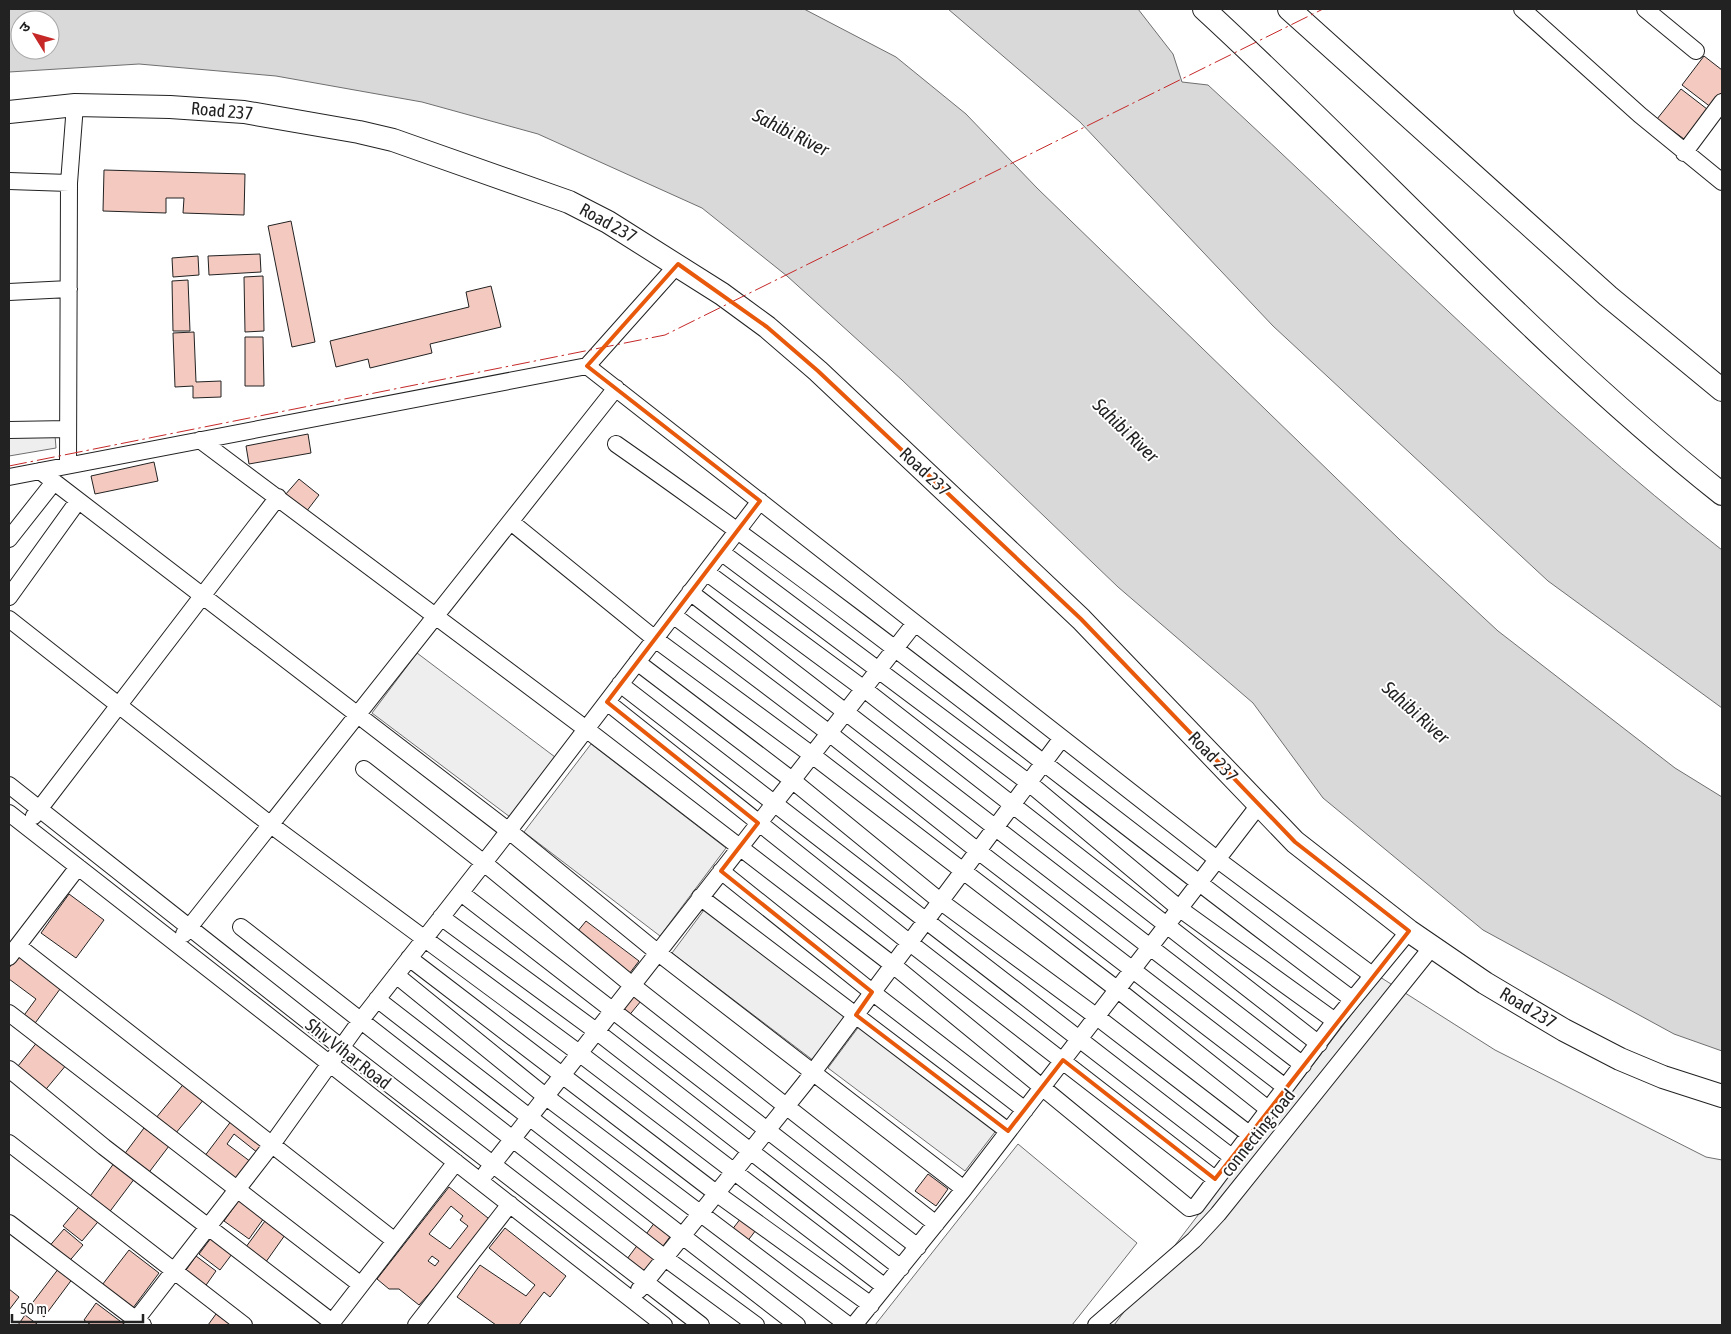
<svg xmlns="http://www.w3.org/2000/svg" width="1731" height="1334" font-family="'Asap Condensed','Noto Sans Devanagari',sans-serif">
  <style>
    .green { fill: #eee; stroke: #6f6f6f }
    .water { fill: #d9d9d9; stroke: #6f6f6f; fill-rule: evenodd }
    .building { fill: #f3c9c0; stroke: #222; fill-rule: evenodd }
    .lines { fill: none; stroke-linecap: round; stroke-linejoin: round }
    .street-casing { stroke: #222; stroke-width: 18 }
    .secondary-casing { stroke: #222; stroke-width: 24 }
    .street { stroke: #fff; stroke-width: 16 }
    .secondary { stroke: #fff; stroke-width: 22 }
    .power { stroke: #c62828; stroke-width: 1; stroke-dasharray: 18 4 2.5 4; stroke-linecap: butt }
    .marked { fill: none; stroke: #e8590c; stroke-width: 4; stroke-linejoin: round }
    .labels { text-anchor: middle; stroke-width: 4; stroke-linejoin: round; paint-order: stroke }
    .street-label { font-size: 18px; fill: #222; stroke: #fff }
    .water-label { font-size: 19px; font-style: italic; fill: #222; stroke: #fff }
  </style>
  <rect width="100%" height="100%" fill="#fff"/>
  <path class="green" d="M55,435L56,448L9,456V436Z
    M417,653L555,757L510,817L372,713Z
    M591,744L726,848L660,936L524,832Z
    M704,910L847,1018L814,1061L672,953Z
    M1380,977L1495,1050L1706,1157L1722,1160V1325H1114Z
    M860,1025L998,1128L965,1171L828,1068Z
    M1018,1144L1137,1243L1072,1325H875Z"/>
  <path class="water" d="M9,9H804L896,57L966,114L1037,188L1400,540L1498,631L1675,768L1722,797V1051L1674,1034L1483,930L1323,798L1253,703L1118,587L902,380L787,276L702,208L538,134L422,102L276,76L139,64L9,72ZM20,20H50V50H20Z
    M948,9H1138L1173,54L1182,82L1208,85C1378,241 1540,408 1722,550V708L1548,581L1273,326L1080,122Z"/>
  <path class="building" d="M1704,56L1722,70V94L1712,108L1682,85Z
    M1681,89L1707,109L1684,139L1657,119Z
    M104,170L245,174L244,215L183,213L184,198H166V213L103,211Z
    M291,221L315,342L292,347L268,226Z
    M260,254L261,272L209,275L208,256Z
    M198,256L199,275L173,277L172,258Z
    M263,276L264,331L245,332L244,277Z
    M188,280L190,331H173L172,281Z
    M491,286L501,327L430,344L432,353L370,368L368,359L336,367L330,341L469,307L466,292Z
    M194,332L196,382L221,381V397L193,398V386L175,387L173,333Z
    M245,337H263L264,386H245Z
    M308,434L311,453L249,464L246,446Z
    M154,462L158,481L95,494L91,476Z
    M299,479L319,495L306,512L285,495Z
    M69,894L104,920L76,958L41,933Z
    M586,921L639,961L626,978L573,937Z
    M20,953L63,985L33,1026L22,1018L36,999L9,979V968Z
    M631,993L641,1001L627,1018L617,1010Z
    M38,1041L67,1064L42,1094L14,1071Z
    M186,1081L205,1098L175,1134L156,1118Z
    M235,1116L267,1141L258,1153L234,1134L227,1144L251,1162L236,1182L204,1157Z
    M144,1128L169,1146L147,1175L123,1156Z
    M117,1159L138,1174L108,1214L88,1199Z
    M928,1174L948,1189L936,1206L915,1191Z
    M449,1187L493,1222L419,1305L399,1289H389L377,1279ZM451,1206L463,1216L460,1220L468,1226L450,1249L429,1234ZM432,1256L439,1261L435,1266L428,1261Z
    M239,1200L264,1218L249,1239L224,1221Z
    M83,1202L102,1217L82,1241L63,1226Z
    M741,1218L756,1230L743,1247L728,1235Z
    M265,1221L285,1235L263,1266L243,1251Z
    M655,1222L672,1234L660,1250L644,1237Z
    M505,1228L566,1276L550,1297L544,1292L519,1325H496L457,1297L480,1265L526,1296L535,1285L489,1248Z
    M64,1229L83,1245L66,1265L47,1249Z
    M214,1234L235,1250L220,1270L199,1254Z
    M639,1243L656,1256L644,1272L627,1259Z
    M129,1250L159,1273L130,1312L99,1289Z
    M196,1256L216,1271L204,1288L184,1273Z
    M59,1268L73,1278L44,1317L30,1306Z
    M9,1289L19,1297L9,1310Z
    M96,1303L124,1324V1325H91L84,1320Z
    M216,1314L231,1325H208Z
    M25,1315L37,1324L36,1325H18Z"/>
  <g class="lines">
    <g class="street-casing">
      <path id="street" d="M1522,9L1640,115L1722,182
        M1645,9L1696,51
        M1684,153L1722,102
        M9,181L69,183
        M9,292L69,289
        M587,366L1218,860L1372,975
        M9,430L68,429
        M200,440L586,729L893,965L1189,1208L1196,1206L1335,1021L1409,931
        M616,444C868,620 1106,815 1352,999
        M68,465L69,183L75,105
        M40,471L509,831L657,952L964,1189
        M9,477L587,366L678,264
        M511,522L655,639L812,755L1118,990L1268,1109
        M9,539L54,482
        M721,552L1029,783L1180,909L1335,1021
        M706,572L864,689L1319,1044
        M690,592L1303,1065
        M9,597L78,501
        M673,615L829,733L978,851L1285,1087
        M9,619L271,825L579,1053L885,1287
        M637,662L792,780L940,901L1097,1017L1249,1134
        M620,684L1233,1158
        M607,702L910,943L1215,1179
        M364,769L484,863L632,985L936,1224
        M9,785L342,1048L701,1325
        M9,813L664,1325
        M34,816L278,497
        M721,871L872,992L1025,1110
        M461,893L918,1247
        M700,897L1008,1131
        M441,917L596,1031L901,1268
        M241,927L665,1258L756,1325
        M184,934L616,388
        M18,946L395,1241
        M9,957L78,867
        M409,958L716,1193L871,1305
        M396,975L545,1096L848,1325
        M377,999L797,1325
        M9,1013L361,1285
        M9,1069L104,1147L332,1322
        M9,1143L244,1325
        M486,1173L915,623
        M9,1223L143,1325
        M639,1290L805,1083L1062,738
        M132,1325L273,1143L361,1020L497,846L760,501
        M330,1325L456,1162
        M416,1325L510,1204
        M854,1325L964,1189L1259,805
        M1096,1325L1194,1240L1218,1214L1432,947"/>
    </g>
    <g class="secondary-casing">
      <path id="secondary" d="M1204,9C1378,169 1536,346 1722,494
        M1289,9L1608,296L1722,390
        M9,112L75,105L170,107L244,112L359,132L393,140L569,202L608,222L722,294L767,327L818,371L1081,619L1295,842L1409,931L1485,983L1564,1030L1620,1059L1663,1077L1722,1096"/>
    </g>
    <use href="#street" class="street"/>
    <use href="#secondary" class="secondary"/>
    <path class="power" d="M9,466L665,335L1323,9"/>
  </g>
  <path class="marked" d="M678,264L767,327L818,371L1081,619L1295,842L1409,931L1215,1179L1063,1060L1008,1131L856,1015L872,992L721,871L758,823L607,702L760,501L587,366Z"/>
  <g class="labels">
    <g class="street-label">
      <text transform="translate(222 111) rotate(5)" y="6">Road 237</text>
      <text transform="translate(608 223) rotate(29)" y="6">Road 237</text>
      <text transform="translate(925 472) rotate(43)" y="6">Road 237</text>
      <text transform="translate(1213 757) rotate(46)" y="6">Road 237</text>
      <text transform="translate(1528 1008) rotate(31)" y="6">Road 237</text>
      <text transform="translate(348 1054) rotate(38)" y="6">Shiv Vihar Road</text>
      <text transform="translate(1258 1133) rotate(-51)" y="6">connecting road</text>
    </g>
    <g class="water-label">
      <text transform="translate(791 132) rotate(27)" y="7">Sahibi River</text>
      <text transform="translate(1126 430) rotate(44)" y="7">Sahibi River</text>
      <text transform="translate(1416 712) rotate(42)" y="7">Sahibi River</text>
    </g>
  </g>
  <rect width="1731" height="1334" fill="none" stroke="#222222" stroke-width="20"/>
  <g transform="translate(35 35) rotate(307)"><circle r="24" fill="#ffffff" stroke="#a7a7a7"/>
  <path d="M0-4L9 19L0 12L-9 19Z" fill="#c62828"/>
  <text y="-8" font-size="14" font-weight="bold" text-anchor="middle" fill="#222222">उ</text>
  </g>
  <path d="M12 1314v8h131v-8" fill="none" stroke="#222222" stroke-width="2.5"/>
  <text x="20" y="1314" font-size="15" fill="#222222" stroke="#ffffff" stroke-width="4" paint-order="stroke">50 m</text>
</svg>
